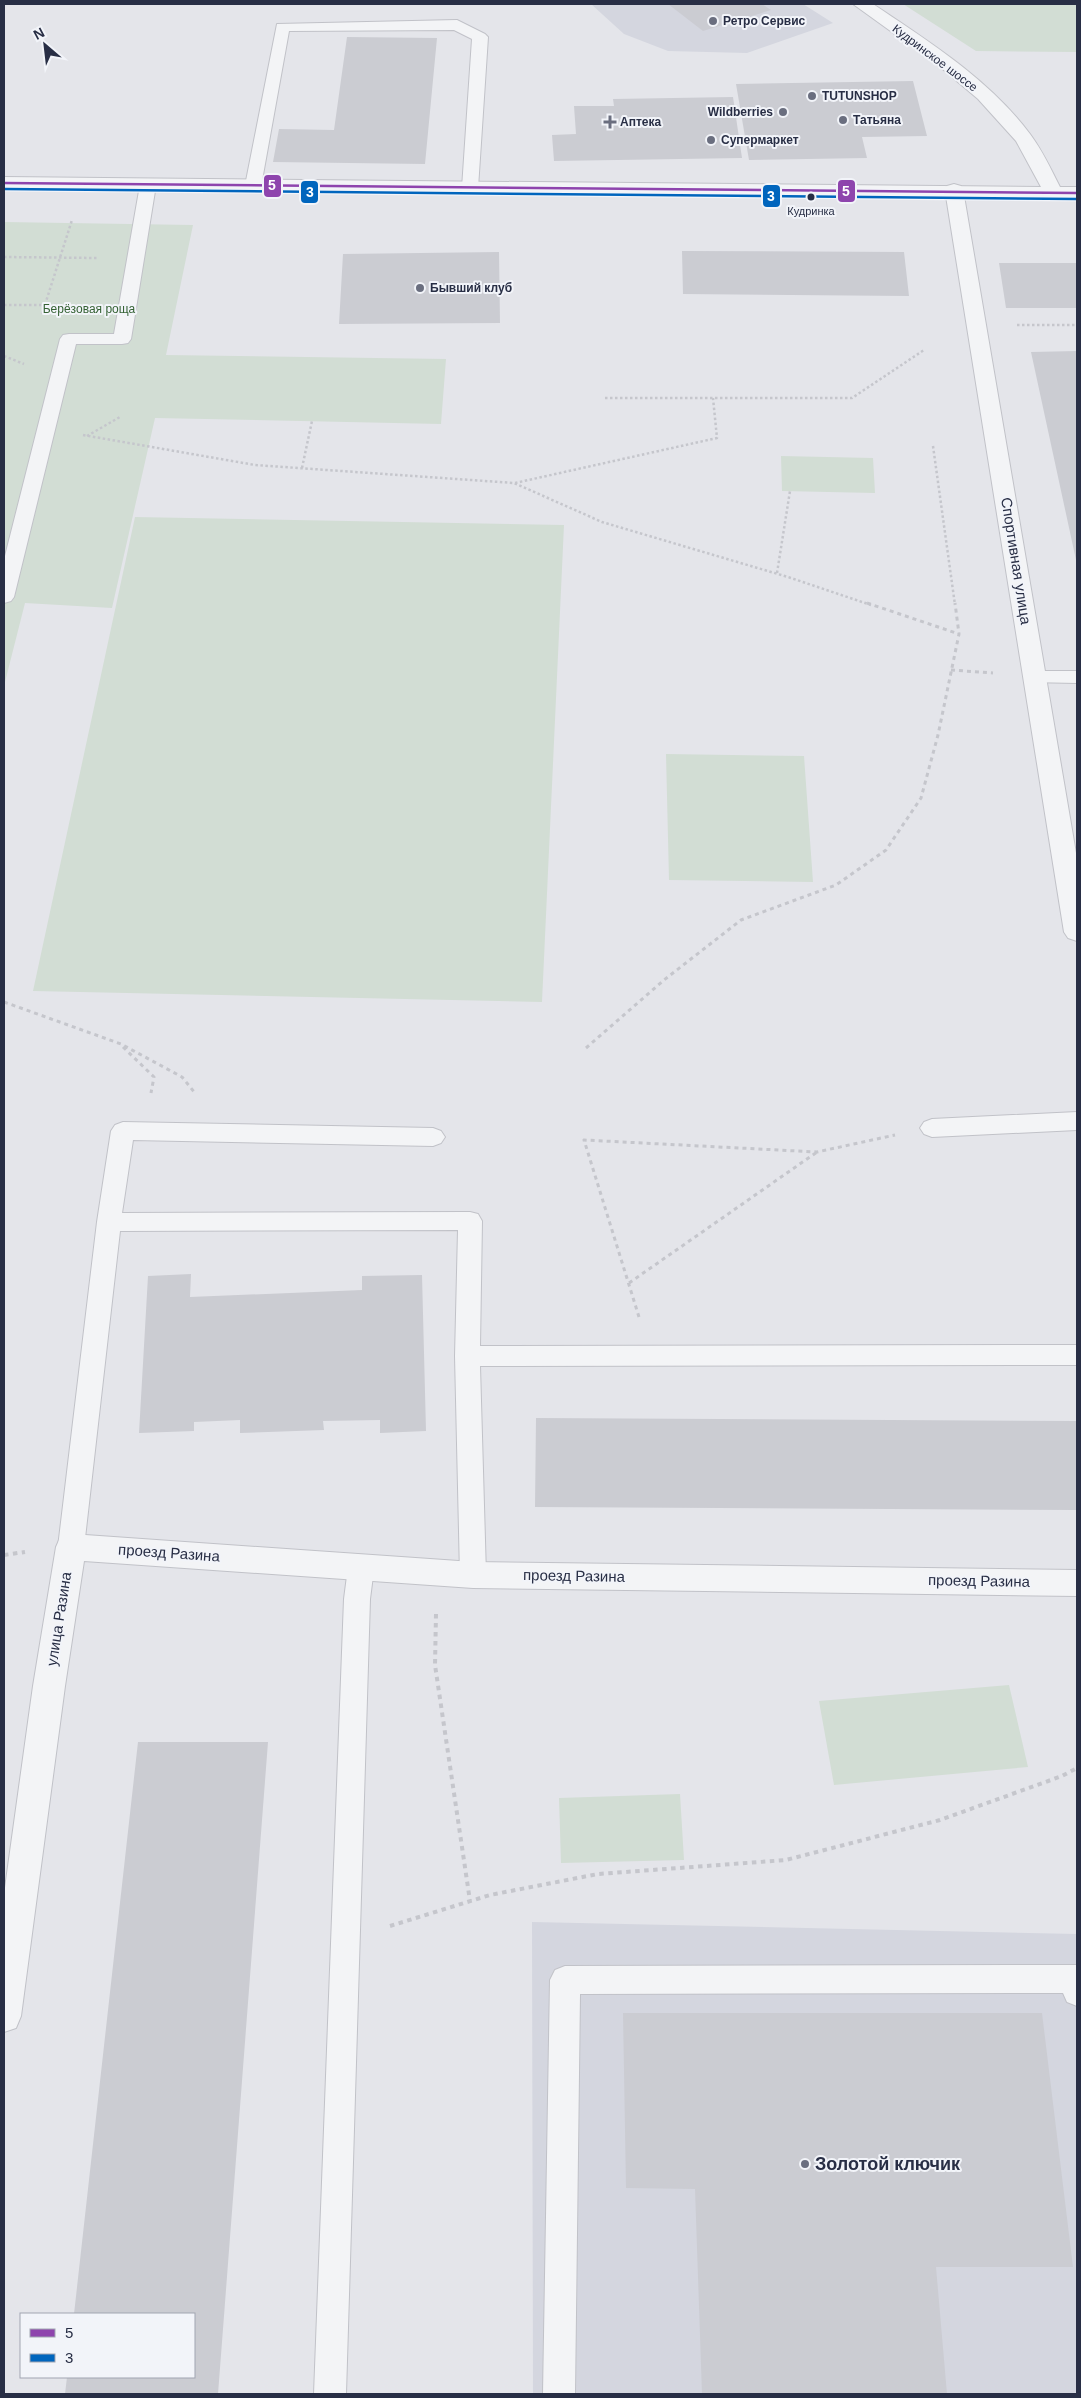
<svg xmlns="http://www.w3.org/2000/svg" width="1081" height="2398" font-family="Helvetica,sans-serif">
  <style>
    .built { fill: #d4d6df }
    .green { fill: #d2ddd4 }
    .building { fill: #cbccd2 }
    .lines { fill: none; stroke-linecap: round; stroke-linejoin: round }
    .service-casing { stroke: #c1c2c8; stroke-width: 2 }
    .minor-casing { stroke: #c1c2c8; stroke-width: 2 }
    .tertiary-casing { stroke: #c1c2c8; stroke-width: 2 }
    .path-far2 { stroke: #c5c6cc; stroke-width: 2.5; stroke-dasharray: 2.5 2.5; stroke-linecap: butt }
    .path-far1 { stroke: #c5c6cc; stroke-width: 3; stroke-dasharray: 4 4; stroke-linecap: butt }
    .path { stroke: #c5c6cc; stroke-width: 4; stroke-dasharray: 4.5 4.5; stroke-linecap: butt }
    .service { fill: #f3f4f6; fill-rule: evenodd }
    .minor { fill: #f3f4f6; fill-rule: evenodd }
    .tertiary { fill: #f3f4f6; fill-rule: evenodd }
    .bus-1-casing { stroke: #f2f4f9; stroke-width: 5 }
    .bus-2-casing { stroke: #f2f4f9; stroke-width: 5 }
    .bus-1 { stroke: #8e44ad; stroke-width: 2.5 }
    .bus-2 { stroke: #0065bd; stroke-width: 2.5 }
    .poi-dot { fill: #6a6e7f; stroke: #f2f4f9; stroke-width: 2 }
    .bus-dot { fill: #282e45; stroke: #f2f4f9; stroke-width: 2 }
    .labels { text-anchor: middle; stroke-width: 4; stroke-linejoin: round; paint-order: stroke }
    .far-bus-label { font-size: 11px; fill: #282e45; stroke: #f2f4f9 }
    .far-poi-label { font-size: 12px; font-weight: bold; fill: #282e45; stroke: #f2f4f9; text-anchor: start }
    .far-street-label { font-size: 12px; fill: #282e45; stroke: #f2f4f9 }
    .far-park-label { font-size: 12px; fill: #356234; stroke: #f2f4f9 }
    .street-label { font-size: 15px; fill: #282e45; stroke: #f2f4f9 }
    .near-poi-label { font-size: 18px; font-weight: bold; fill: #282e45; stroke: #f2f4f9; text-anchor: start }
    .line-badge { stroke: #f2f4f9; stroke-width: 2 }
    .badge-label { font-size: 14px; text-anchor: middle; font-weight: bold; fill: #fff }
  </style>
  <rect width="100%" height="100%" fill="#e4e5ea"/>
  <path class="built" d="M591,4H803L833,23L747,53L668,51L624,34Z
    M532,1922L1077,1934V2394H533Z"/>
  <path class="green" d="M903,4H1077V52L976,51Z
    M4,222L193,225L166,355L446,359L441,424L155,418L112,608L25,603L4,686Z
    M781,456L873,458L875,493L782,491Z
    M135,517L564,525L542,1002L33,991Z
    M666,754L804,756L813,882L669,880Z
    M1009,1685L1028,1767L834,1785L819,1701Z
    M680,1794L684,1860L561,1863L559,1798Z"/>
  <path class="building" d="M668,4H762L771,10L703,31Z
    M347,37L437,38L425,164L273,162L279,129L334,130Z
    M913,81L927,136L862,137L867,158L749,160L736,84Z
    M733,97L742,158L554,161L552,135L576,134L574,106H614L613,99Z
    M682,251L904,252L909,296L683,294Z
    M499,252L500,323L339,324L343,254Z
    M999,263H1077V308H1006Z
    M1077,351V560H1076L1031,352Z
    M191,1274L190,1297L362,1290V1276L422,1275L426,1431L380,1433V1420L323,1421L324,1430L240,1433V1420L194,1422V1431L139,1433L148,1276Z
    M536,1418L1076,1421L1077,1510L535,1507Z
    M138,1742H268L218,2394H65L67,2377H194V2314H74Z
    M623,2013H1042L1073,2267H936L947,2394H702L695,2189L626,2188Z"/>
  <g class="lines">
    <g class="service-casing">
      <path id="service" d="M457,20L485,34L488,37L478,188L476,191H464L462,188L472,39L454,30L289,31L261,186L259,189H247L245,186L277,24Z
        M148,180L154,182L156,185L131,339L128,343L122,344H76L14,597L11,601L4,603V560L60,339L63,335L69,334H114L140,185L142,182Z
        M1035,671H1077V683L1028,682L1025,677L1028,672Z
        M1077,1112V1130L932,1137L924,1134L920,1128L924,1122L932,1119Z
        M123,1122L433,1128L441,1131L445,1137L441,1143L433,1146L133,1140L122,1213L470,1212L478,1214L482,1221L480,1346L1077,1345V1365L480,1366L486,1575L482,1583L473,1586L464,1583L460,1575L455,1356L458,1230L120,1231L84,1547L80,1555L71,1558L62,1555L58,1547L97,1222L111,1131L115,1125Z
        M361,1557L370,1560L374,1568L370,1599L346,2394H314L344,1599L348,1568L352,1560Z
        M565,1966L1076,1965L1077,2006L1067,2002L1063,1993L580,1994L575,2394H543L550,1980L555,1970Z"/>
    </g>
    <g class="minor-casing">
      <path id="minor" d="M954,184L961,186L963,190L1077,859V941L1068,938L1064,932L945,190L947,186Z
        M71,1534L473,1562L1077,1570V1596L473,1588L84,1561L65,1686L21,2016L16,2028L4,2032V1895L33,1686L56,1547L60,1538Z"/>
    </g>
    <g class="tertiary-casing">
      <path id="tertiary" d="M853,4H873C928,41 989,79 1030,134C1042,150 1051,169 1060,187H1077V199L4,189V177L1041,187L1016,141L978,99L939,66Z"/>
    </g>
    <path class="path-far2" d="M4,257L98,258
      M4,305H58
      M42,314L72,220
      M1017,325H1077
      M4,356L24,364
      M605,398H852L924,350
      M83,435L255,465L514,483L602,522L788,577L871,605
      M87,436L120,417
      M933,446L955,605
      M302,468L312,421
      M515,483L717,438L713,398
      M777,573L790,491"/>
    <path class="path-far1" d="M867,603L959,634
      M951,670L993,673
      M4,1002L121,1044L182,1077L195,1093
      M123,1047L154,1077L151,1093
      M586,1048L664,980L741,920L836,885L886,850L921,798L938,735L959,634L955,603
      M629,1283L817,1152
      M639,1317L584,1140L817,1152L895,1135"/>
    <path class="path" d="M4,1555L25,1552
      M436,1614L435,1665L470,1901
      M390,1926L490,1895L598,1874L786,1860L940,1820L1062,1776L1077,1768"/>
    <use href="#service" class="service"/>
    <use href="#minor" class="minor"/>
    <use href="#tertiary" class="tertiary"/>
    <g class="bus-1-casing">
      <path id="bus-1" d="M4,183L1077,193"/>
    </g>
    <g class="bus-2-casing">
      <path id="bus-2" d="M4,189L1077,199"/>
    </g>
    <use href="#bus-1" class="bus-1"/>
    <use href="#bus-2" class="bus-2"/>
  </g>
  <g class="poi-dot">
    <circle cx="713" cy="21" r="5"/>
    <circle cx="812" cy="96" r="5"/>
    <circle cx="783" cy="112" r="5"/>
    <circle cx="843" cy="120" r="5"/>
    <path d="M607.5 114.5h5v5h5v5h-5v5h-5v-5h-5v-5h5z"/>
    <circle cx="711" cy="140" r="5"/>
    <circle cx="420" cy="288" r="5"/>
    <circle cx="805" cy="2164" r="5"/>
  </g>
  <circle class="bus-dot" cx="811" cy="197" r="4.5"/>
  <g class="labels">
    <g class="far-bus-label">
      <text x="811" y="215">Кудринка</text>
    </g>
    <g class="far-poi-label">
      <text x="723" y="25">Ретро Сервис</text>
      <text x="822" y="100">TUTUNSHOP</text>
      <text x="773" y="116" text-anchor="end">Wildberries</text>
      <text x="853" y="124">Татьяна</text>
      <text x="620" y="126">Аптека</text>
      <text x="721" y="144">Супермаркет</text>
      <text x="430" y="292">Бывший клуб</text>
    </g>
    <g class="far-street-label">
      <text transform="translate(935 58) rotate(37)" y="4">Кудринское шоссе</text>
    </g>
    <g class="far-park-label">
      <text x="89" y="313">Берёзовая роща</text>
    </g>
    <g class="street-label">
      <text transform="translate(1016 561) rotate(81)" y="5">Спортивная улица</text>
      <text transform="translate(169 1553) rotate(4)" y="5">проезд Разина</text>
      <text transform="translate(574 1576) rotate(1)" y="5">проезд Разина</text>
      <text transform="translate(979 1581) rotate(1)" y="5">проезд Разина</text>
      <text transform="translate(59 1619) rotate(-81)" y="5">улица Разина</text>
    </g>
    <g class="near-poi-label">
      <text x="815" y="2170">Золотой ключик</text>
    </g>
  </g>
  <g class="line-badge">
    <rect x="263" y="174" width="19" height="24" rx="5" fill="#8e44ad"/>
    <rect x="837" y="179" width="19" height="24" rx="5" fill="#8e44ad"/>
    <rect x="300" y="180" width="19" height="24" rx="5" fill="#0065bd"/>
    <rect x="762" y="184" width="19" height="24" rx="5" fill="#0065bd"/>
  </g>
  <g class="badge-label">
    <text x="272" y="190">5</text>
    <text x="846" y="196">5</text>
    <text x="310" y="197">3</text>
    <text x="771" y="201">3</text>
  </g>
  <rect width="1081" height="2398" fill="none" stroke="#282e45" stroke-width="10"/>
  <rect x="20" y="2313" width="175" height="65" fill="#f2f4f9" stroke="#a1a5b1"/>
  <rect x="30" y="2329" width="25" height="8" fill="#8e44ad" stroke="#a1a5b1"/>
  <text x="65" y="2338" font-size="15" fill="#282e45">5</text>
  <rect x="30" y="2354" width="25" height="8" fill="#0065bd" stroke="#a1a5b1"/>
  <text x="65" y="2363" font-size="15" fill="#282e45">3</text>
  <g transform="translate(45 45) rotate(332)" stroke="#f2f4f9" stroke-width="4" paint-order="stroke">
  <path d="M0-4L9 19L0 12L-9 19Z" fill="#282e45"/>
  <text y="-8" font-size="14" font-weight="bold" text-anchor="middle" fill="#282e45">N</text>
  </g>
</svg>
